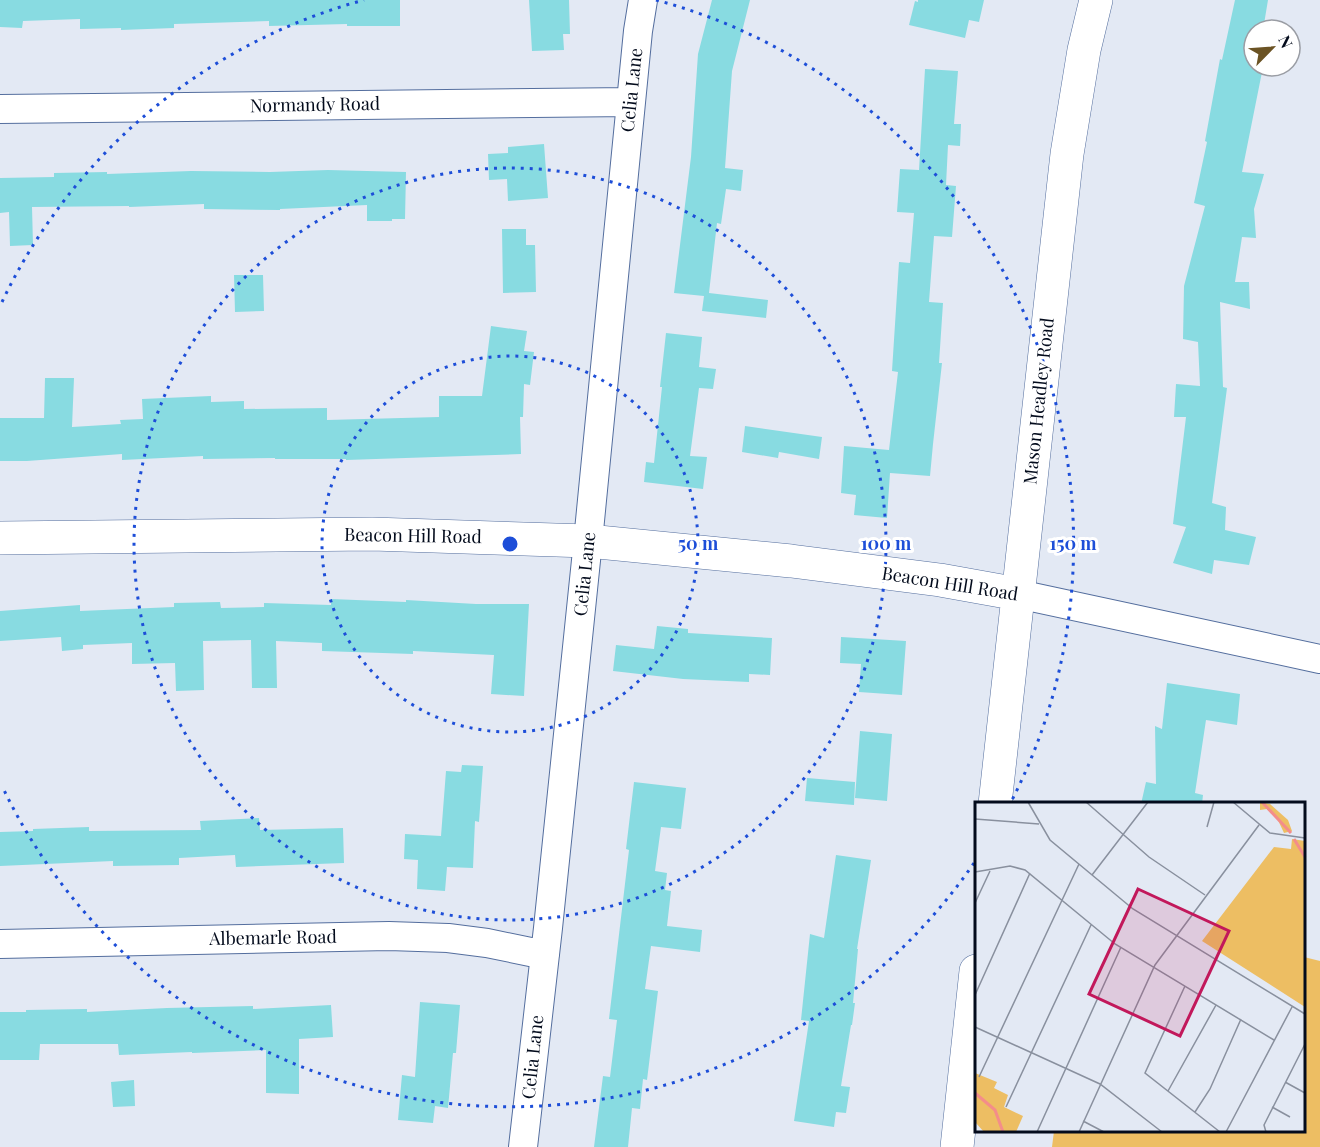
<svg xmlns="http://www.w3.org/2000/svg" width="1320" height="1147" font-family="'Playfair Display',serif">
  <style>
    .green { fill: #edbe63 }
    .building { fill: #88dbe1 }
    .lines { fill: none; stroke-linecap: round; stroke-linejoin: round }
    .street-casing { stroke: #546e9e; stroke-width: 30 }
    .secondary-casing { stroke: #546e9e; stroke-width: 34 }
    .street { stroke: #fff; stroke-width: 28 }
    .secondary { stroke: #fff; stroke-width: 33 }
    .ring { fill: none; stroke: #1d4ed8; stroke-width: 3; stroke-dasharray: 3 6 }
    .labels { text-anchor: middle; stroke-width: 6; stroke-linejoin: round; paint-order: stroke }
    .street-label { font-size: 18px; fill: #030b1c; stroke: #fff }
    .inset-river { fill: none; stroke: #f48d8a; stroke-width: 3 }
    .inset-road { fill: none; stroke: #89909e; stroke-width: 1.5 }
    .view { fill: #c2185b; fill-opacity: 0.15; stroke: #c2185b; stroke-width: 3 }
    .inset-edge { fill: none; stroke: #030b1c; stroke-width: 3 }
    .centre { fill: #1d4ed8; stroke: #fff; stroke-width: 3 }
    .ring-label { font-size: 18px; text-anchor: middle; font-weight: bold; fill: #1d4ed8; stroke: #fff; stroke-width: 6; stroke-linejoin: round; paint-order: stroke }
  </style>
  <rect width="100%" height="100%" fill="#e3e9f4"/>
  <path class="green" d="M1304,957L1320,961V1147H1052L1054,1131L1304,1130Z"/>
  <path class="building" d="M0,0H400V26H347V24L269,26V21L174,24V28L121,30V28L80,29V19L23,21L22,28L0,27Z
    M529,0H569L570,34H563L564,50L532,51Z
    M712,0H750L732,71L725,168L743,170L741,191L726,189L721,224L717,223L709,293L768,300L766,318L702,311L704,296L674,293L691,157L698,54Z
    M918,0H984L979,22L969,20L965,38L909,25L915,1L918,2Z
    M1235,0H1268L1263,30H1254V66L1263,67L1242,172L1264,174L1254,209L1256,238L1242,237L1235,282H1249L1250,309L1220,302L1223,387L1227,388L1212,503L1226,507L1225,530L1256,537L1249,565L1214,560L1212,574L1173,563L1186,527L1173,524L1186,417H1174L1176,384L1200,386L1198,342L1183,339L1184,286L1205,206L1194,203L1207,142L1205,141L1220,59L1222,60Z
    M925,69L958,71L954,124H961L960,146L948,145L946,185L956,186L952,237L934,236L929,302L943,303L939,363H942L933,444L930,476L890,473L887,518L854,515L856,495L841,493L844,446L889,450L898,372L892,371L899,262L910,263L914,213L897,212L900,169L919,170Z
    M544,144L548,198L508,201L507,179L489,180L488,154L508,153V147Z
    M328,170L406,172L405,219H392V221H367V205L280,209V210L204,209V204L129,207V206L32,207L33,245L10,246L9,212L0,213V178L54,177V173L107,172V174L191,171L270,172Z
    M502,229H526V245H535L536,292L503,293Z
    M234,275H263L264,311L235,312Z
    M491,326L527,331L524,351L534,352L530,385L524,384L523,417H520L521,454L346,460V459H275V458L203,459V456L122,460V454L27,461H0V418H44L45,378H74L72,427L121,424L120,420L143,419L142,399L211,396V402L244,401V409L327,408V420L439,417V396H482Z
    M666,333L702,337L699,367L716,369L713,389L699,388L690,456L707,457L703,489L644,482L646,462L654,463L662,387H660Z
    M745,426L822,437L819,459L779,452L778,458L742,452Z
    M331,599L406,602V600L476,604H529L524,696L491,694L494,655L413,651V654L322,651V643L276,641L277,688H252L251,640L203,641L204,690L176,691L175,663L132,664V643L83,645V649L62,651L61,637L0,641V611L80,605V611L174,607V603L220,602L221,608L264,607V603L331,605Z
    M657,626L688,629V633L772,638L770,675L749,674V682L683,679L613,671L616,645L654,649Z
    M841,637L906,641L902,695L859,692L861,664L840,663Z
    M1167,683L1240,694L1237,725L1206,720L1195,793L1203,795L1202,804H1141L1146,782L1156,784L1155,726L1162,729Z
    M860,731L892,734L887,801L855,798Z
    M462,765L483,766L479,822L475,821L473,868L447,867L445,891L417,889L418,860L404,859L405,834L441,836L446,771L461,772Z
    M807,778L855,782L854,805L805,801Z
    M634,782L686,788L681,829L661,827L655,871L667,873L665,890L671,891L667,926L702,930L700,952L651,946L645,989L658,991L647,1080L643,1079L640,1109L632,1108L628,1147H594L603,1076L610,1077L617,1020L609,1019L629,850L626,849Z
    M259,818L260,830L343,828L344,863L236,867L235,855L179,858V865L113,866V861L0,866V832L33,831V829L89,827V831L201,830L200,821Z
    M836,855L871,860L857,949H858L853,1003H855L852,1025H851L841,1086L850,1087L846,1113L836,1112L834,1127L794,1121L809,1021L801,1020L810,934L824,938Z
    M420,1002L460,1005L456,1053H453L448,1108L435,1106L433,1123L398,1120L402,1075L415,1077Z
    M331,1005L333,1037L299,1039V1094L266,1093V1050L192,1053V1052L119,1055L118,1044H40L39,1060H0V1012H26V1010L87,1009V1012L167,1008L253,1006V1009Z
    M134,1080L135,1106L113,1107L111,1082Z"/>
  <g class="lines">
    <g class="street-casing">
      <path id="street" d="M0,109L631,102
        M1018,594L1320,659
        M0,944L389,936L448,938L487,943L545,955
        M523,1147L548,928L588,541L638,31L643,0"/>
    </g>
    <g class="secondary-casing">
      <path id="secondary" d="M0,538L372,534L588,541L791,561L940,580L1018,594
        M995,804L1067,154L1084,50L1096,0
        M957,1147L976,971"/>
    </g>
    <use href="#street" class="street"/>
    <use href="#secondary" class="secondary"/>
  </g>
  <g class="ring">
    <circle cx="510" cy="544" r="188"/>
    <circle cx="510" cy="544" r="376"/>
    <path d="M974 863A563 563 0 0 1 2 786M2 302A563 563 0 0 1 364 0M656 0A563 563 0 0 1 1012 800"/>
  </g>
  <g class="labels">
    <g class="street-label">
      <text transform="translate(632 90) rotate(-84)" y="6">Celia Lane</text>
      <text transform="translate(315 105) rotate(-1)" y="6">Normandy Road</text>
      <text transform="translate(1039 401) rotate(-84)" y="6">Mason Headley Road</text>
      <text transform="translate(413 536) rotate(1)" y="6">Beacon Hill Road</text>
      <text transform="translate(585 574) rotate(-84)" y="6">Celia Lane</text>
      <text transform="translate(950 584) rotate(9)" y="6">Beacon Hill Road</text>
      <text transform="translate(273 938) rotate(-1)" y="6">Albemarle Road</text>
      <text transform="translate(533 1057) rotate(-84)" y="6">Celia Lane</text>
    </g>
  </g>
  <g transform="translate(975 802)">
    <rect width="330" height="330" fill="#e3e9f4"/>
    <path d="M285,0L295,2L313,18L317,29L309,31L302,16L292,7L285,8ZM317,37L330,39V205L227,139L299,45L316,47ZM0,271L22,280L19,286L33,293L29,305L48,314L41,330H9L0,320Z" fill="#edbe63"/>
    <path class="inset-river" d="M287,0L316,31M319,37L330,55M0,291L20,308L28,330"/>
    <path class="inset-road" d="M53,0L75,38L158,107L330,212M111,0L174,55L230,93M258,0L295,31L330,36M0,17L64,22M232,25L239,0M0,70L35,64L50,68L140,142L299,238M117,73L173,0M0,101L15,69M210,184L170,271L245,330M0,193L55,71M0,225L125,282L187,330M4,275L104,62M310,280L330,291M193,289L241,203M31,305L116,123M297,305L315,315M220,310L235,287L266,217M108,319L129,330M62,330L146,145M104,330L180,163L284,23M251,330L317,205M291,330L289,323L330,242"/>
    <path class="view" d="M163,87L254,129L205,234L114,192Z"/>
    <rect width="330" height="330" class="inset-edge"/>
  </g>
  <circle cx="510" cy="544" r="9" class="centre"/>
  <g class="ring-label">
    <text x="698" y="550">50 m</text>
    <text x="886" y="550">100 m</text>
    <text x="1073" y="550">150 m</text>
  </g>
  <g transform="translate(1272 48) rotate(65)"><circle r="28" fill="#ffffff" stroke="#9a9da4" stroke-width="1.5"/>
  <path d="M0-4.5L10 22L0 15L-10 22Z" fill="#6b5324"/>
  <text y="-9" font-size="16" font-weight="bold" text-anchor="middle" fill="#030b1c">N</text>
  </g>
</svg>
